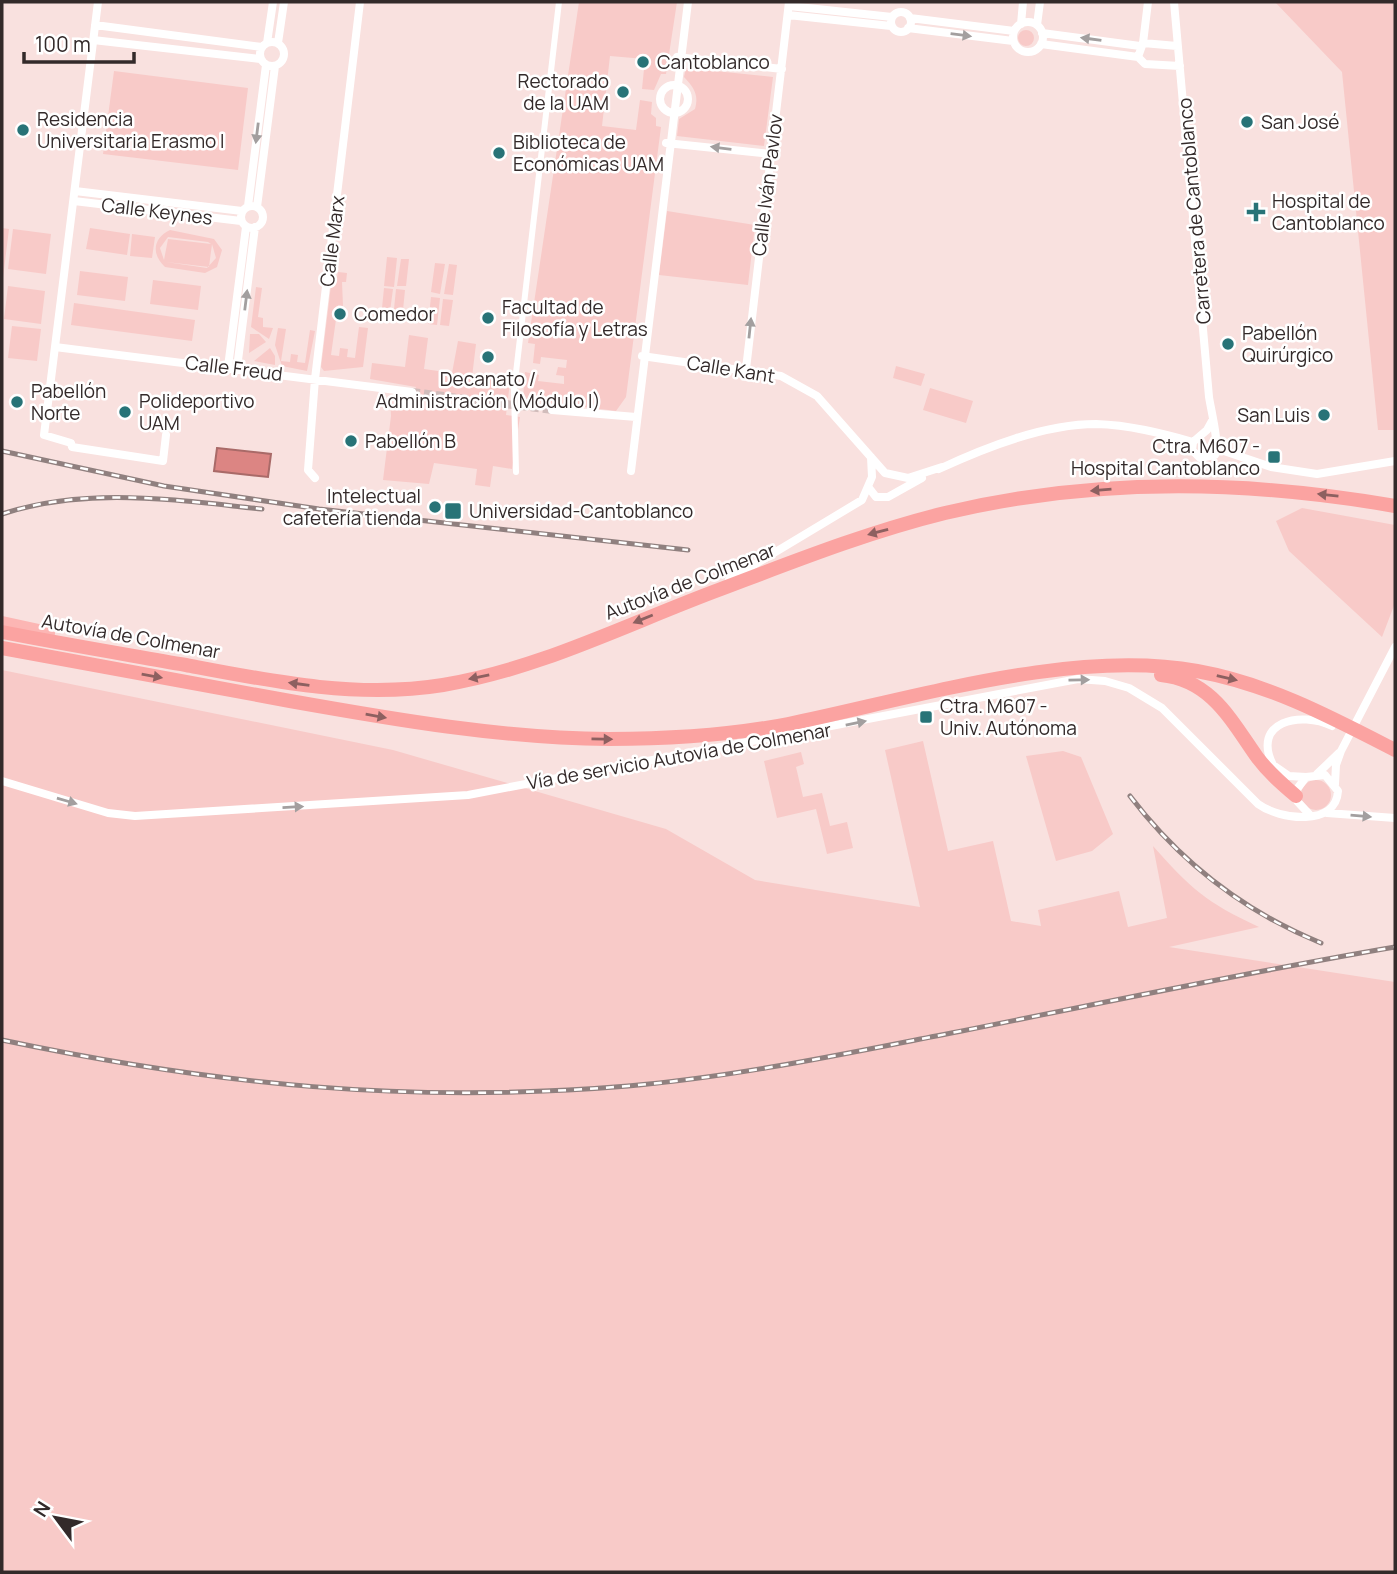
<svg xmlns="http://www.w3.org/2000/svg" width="1397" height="1574" font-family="Manrope,sans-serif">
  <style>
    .green { fill: #f8cac8; fill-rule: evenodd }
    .water { fill: #dc8583; stroke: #a96a68; stroke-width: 2 }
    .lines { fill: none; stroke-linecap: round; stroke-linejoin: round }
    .minor-tunnel { stroke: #d1bcbb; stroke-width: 8; stroke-dasharray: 8 4; stroke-linecap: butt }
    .pedestrian { stroke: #fff; stroke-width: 6 }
    .minor { stroke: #fff; stroke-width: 8 }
    .trunk { stroke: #fcb6b4; stroke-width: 14 }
    .motorway { stroke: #fba3a1; stroke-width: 14 }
    .rail-casing { stroke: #90807f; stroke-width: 5 }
    .rail { stroke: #fff; stroke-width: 2.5; stroke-dasharray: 8; stroke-linecap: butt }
    .oneway { fill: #a39f9f }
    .oneway2 { fill: #8d6060 }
    .poi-dot { fill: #287377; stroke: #fff; stroke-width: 2.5 }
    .labels { text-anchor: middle; stroke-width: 5; stroke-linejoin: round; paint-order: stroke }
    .poi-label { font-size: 19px; fill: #332a2a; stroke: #fff; text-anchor: start }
    .street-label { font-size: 19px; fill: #332a2a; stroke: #fff }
  </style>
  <rect width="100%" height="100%" fill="#f9e1df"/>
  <path class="green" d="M579,2H677L666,74H661L654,90L642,89L645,59L610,56L602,126L636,130L640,100L652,102L651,114L656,118V126L661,127L626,397L616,411L523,399L525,372L539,375L538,381L564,384V376L556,375L558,367L566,368L567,360L541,357L540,364L533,363L535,344L528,343Z
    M1275,2H1395V430H1378L1342,72Z
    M1018 38a8 8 0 1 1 16 0a8 8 0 1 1-16 0Z
    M686,68L773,77L764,146L677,136L679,119L695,109C699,94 694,88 684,77Z
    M114,71L248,88L238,170L103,154Z
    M667,211L755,225L748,285L659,275Z
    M2,228L9,229L2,286Z
    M90,228L130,234L127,255L86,249Z
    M13,229L51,234L46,274L8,269Z
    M170,230L214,239L222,250L217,267L205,273L165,267C151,254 153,238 170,230ZM168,237L208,242L211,244L168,239L164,260L160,248ZM212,244L216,258L207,268L166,262L209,267Z
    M132,234L155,237L152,258L130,256Z
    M387,257L397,258L394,287L384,286Z
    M401,259H409L406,286H397Z
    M435,263L445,264L440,294L431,292Z
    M449,264L457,265L453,295L444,294Z
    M80,271L128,277L125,301L77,295Z
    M338,272L347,273L346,282H342L343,306L338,305L331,355L339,356L340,348L348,349L347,357L355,358L359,327L368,328L363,367L324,371L321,367L332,277H337Z
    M153,280L201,286L198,310L150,304Z
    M8,286L45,291L41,324L4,319Z
    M256,287L262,288L258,317L263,318V327L273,328L269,339L251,327Z
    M384,288L393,289L389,319L381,318Z
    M396,289L405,290L402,320L393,319Z
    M431,297L440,298L437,325L428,324Z
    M443,299L453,300L449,326L440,325Z
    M74,303L195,320L192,341L71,325Z
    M12,326L41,329L37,361L8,358Z
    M278,328L286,329L281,361L290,362L291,354L298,355L297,362L305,363L310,330L315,331L307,371L282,366L275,345Z
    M250,334H259L266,342L249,353Z
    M409,335L428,338L424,369L452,373L458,341L476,344L472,377L510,382L506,415L520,417L512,469L493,466L490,487L475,485L477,469L434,463L429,484L383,480L391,416L390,395L413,396L416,387L370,379L372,363L405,367Z
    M270,348L275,356V365L254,361Z
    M896,366L925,374L921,386L893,378Z
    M930,388L973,401L966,423L923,410Z
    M1302,508L1395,525V603L1382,637L1289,551L1276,521Z
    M2,670L393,750L666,829L755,880L920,907L885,750L923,741L948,851L993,841L1011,921L1041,926L1038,910L1119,891L1128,927L1167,918L1153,846C1190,888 1207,903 1259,927L1169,947L1395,982V1572H2Z
    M1063,751L1081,757L1113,834L1092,851L1056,861L1026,756Z
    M801,752L804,764L796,767L803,797L822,793L830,826L847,822L853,848L827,854L816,809L777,818L764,761Z
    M1301 795a15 15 0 1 1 30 0a15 15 0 1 1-30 0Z"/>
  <path class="water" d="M217,448L271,454L268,477L214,471Z"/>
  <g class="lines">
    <path class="minor-tunnel" d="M412,392L552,410"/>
    <path class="pedestrian" d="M516,472L514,390L559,2"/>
    <path class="minor" d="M98,2L44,435L71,443L72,447L163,461L166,435
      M1174,2L1209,397C1211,410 1220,446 1215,455L1200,458L1192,450L1193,442L1207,430L1212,421
      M789,6L892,17
      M891 22a10 10 0 1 1 20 0a10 10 0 1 1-20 0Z
      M788,15L891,26
      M910,18L1014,31
      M1013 37a15 15 0 1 1 30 0a15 15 0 1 1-30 0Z
      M1021,24L1023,2
      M95,25L262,47
      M1037,25L1040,2
      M908,28L1013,41
      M1042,33L1140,46
      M93,40L260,59
      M260 54a12 12 0 1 1 24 0a12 12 0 1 1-24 0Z
      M267,43L273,2
      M278,43L284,2
      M1143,43L1148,2
      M1041,44L1138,57
      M1177,46L1143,43L1138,57L1145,64L1180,66
      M677,57L782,69
      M660 99a14 14 0 1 1 28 0a14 14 0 1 1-28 0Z
      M666,143L771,154
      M75,191L242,211
      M74,201L241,221
      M241 217a11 11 0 1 1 22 0a11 11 0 1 1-22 0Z
      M248,206L266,65
      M257,207L275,66
      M55,347L412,392
      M642,356L781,376L817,396L885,473L908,478L942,467
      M228,367L246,227
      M237,368L255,227
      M746,369L789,2
      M552,410L636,417
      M1218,449L1271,467L1317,474L1395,461
      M939,469C986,447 1044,424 1096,424C1129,425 1161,433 1193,442
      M631,471L688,2
      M315,478L308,470L315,379L360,2
      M869,488L876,497H888L922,478
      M729,580L862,500L872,477L871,457
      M1317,774L1339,753
      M1306,777L1289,776L1273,765C1251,721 1301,711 1332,726
      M2,781L108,813L135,816L468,795L1078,679L1105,681L1129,688L1162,708L1258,804C1280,820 1336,827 1338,791L1325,775L1306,777L1297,789V801L1309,814
      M1335,784L1336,765L1341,751L1395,647
      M1327,813L1395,818"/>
    <path class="trunk" d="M2,623L48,633"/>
    <path class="motorway" d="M2,632C63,644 124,654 186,665C270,681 357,699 443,685C540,669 629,623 721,589C795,561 868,532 945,513C1092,478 1247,480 1395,506
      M2,648C98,666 194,684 290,701C397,720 501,738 609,739C668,739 731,735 788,724C911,699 1073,648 1197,671C1269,684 1331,717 1395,750
      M1161,675C1211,680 1231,720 1257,757C1268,772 1282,784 1296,796"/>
    <g class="rail-casing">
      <path id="rail" d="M2,451L164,486L319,509L688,550
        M2,514C88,486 174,500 262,509
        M1130,796C1181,863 1243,911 1321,943
        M2,1040C216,1085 409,1104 628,1086C732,1077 834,1056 936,1036C1089,1006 1242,973 1395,947"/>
    </g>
    <use href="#rail" class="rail"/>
  </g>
  <defs><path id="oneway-solid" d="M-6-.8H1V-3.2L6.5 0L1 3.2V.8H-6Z" transform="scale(1.75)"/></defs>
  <g class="oneway">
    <use href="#oneway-solid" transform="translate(961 35) rotate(7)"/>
    <use href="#oneway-solid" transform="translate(1091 39) rotate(-172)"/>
    <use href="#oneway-solid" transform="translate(257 133) rotate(97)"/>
    <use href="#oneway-solid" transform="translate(721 148) rotate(-173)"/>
    <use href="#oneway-solid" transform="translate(246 300) rotate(-83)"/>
    <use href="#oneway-solid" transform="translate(750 328) rotate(-84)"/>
    <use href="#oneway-solid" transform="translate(1079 680) rotate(-1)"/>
    <use href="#oneway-solid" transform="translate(856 723) rotate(-11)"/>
    <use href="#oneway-solid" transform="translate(67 801) rotate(16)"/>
    <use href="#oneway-solid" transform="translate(293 807) rotate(-3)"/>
    <use href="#oneway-solid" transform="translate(1361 816) rotate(5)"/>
  </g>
  <g class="oneway2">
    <use href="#oneway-solid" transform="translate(1101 490) rotate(175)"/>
    <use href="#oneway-solid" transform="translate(1328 495) rotate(-174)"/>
    <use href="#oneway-solid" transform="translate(878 532) rotate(165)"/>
    <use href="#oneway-solid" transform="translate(643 619) rotate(158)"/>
    <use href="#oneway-solid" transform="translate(152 676) rotate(10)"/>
    <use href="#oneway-solid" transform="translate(479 677) rotate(168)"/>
    <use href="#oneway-solid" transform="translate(1227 678) rotate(13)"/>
    <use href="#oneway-solid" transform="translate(299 684) rotate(-172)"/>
    <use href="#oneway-solid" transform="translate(376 716) rotate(10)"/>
    <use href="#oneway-solid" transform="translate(602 739) rotate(1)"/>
  </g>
  <g class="poi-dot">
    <circle cx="643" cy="62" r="7"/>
    <circle cx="623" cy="92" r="7"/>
    <circle cx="1247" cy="122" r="7"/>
    <circle cx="23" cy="130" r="7"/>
    <circle cx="499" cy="153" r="7"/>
    <path d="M1252.5 201.5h7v7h7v7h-7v7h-7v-7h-7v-7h7z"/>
    <circle cx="340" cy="314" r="7"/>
    <circle cx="488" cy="318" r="7"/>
    <circle cx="1228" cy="344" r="7"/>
    <circle cx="488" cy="357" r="7"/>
    <circle cx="17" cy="402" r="7"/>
    <circle cx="125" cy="412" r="7"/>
    <circle cx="1324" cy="415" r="7"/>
    <circle cx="351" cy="441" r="7"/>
    <rect x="1267" y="450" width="14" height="14" rx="3.5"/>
    <circle cx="435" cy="507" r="7"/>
    <rect x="444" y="502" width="18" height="18" rx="3.5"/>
    <rect x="919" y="710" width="14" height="14" rx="3.5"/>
  </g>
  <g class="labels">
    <g class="poi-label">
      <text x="657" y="69">Cantoblanco</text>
      <text x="609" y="88" text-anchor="end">Rectorado<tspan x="609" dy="22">de la UAM</tspan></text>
      <text x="37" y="126">Residencia<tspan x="37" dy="22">Universitaria Erasmo I</tspan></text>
      <text x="1261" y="129">San José</text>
      <text x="513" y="149">Biblioteca de<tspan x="513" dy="22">Económicas UAM</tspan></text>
      <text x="1272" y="208">Hospital de<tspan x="1272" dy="22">Cantoblanco</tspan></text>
      <text x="502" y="314">Facultad de<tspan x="502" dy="22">Filosofía y Letras</tspan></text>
      <text x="354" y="321">Comedor</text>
      <text x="1242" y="340">Pabellón<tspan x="1242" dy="22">Quirúrgico</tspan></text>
      <text x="488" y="386" text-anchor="middle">Decanato /<tspan x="488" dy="22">Administración (Módulo I)</tspan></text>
      <text x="31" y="398">Pabellón<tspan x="31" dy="22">Norte</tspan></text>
      <text x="139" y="408">Polideportivo<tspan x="139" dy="22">UAM</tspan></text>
      <text x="1310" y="422" text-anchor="end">San Luis</text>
      <text x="365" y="448">Pabellón B</text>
      <text x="1260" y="453" text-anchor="end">Ctra. M607 -<tspan x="1260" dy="22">Hospital Cantoblanco</tspan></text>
      <text x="421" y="503" text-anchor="end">Intelectual<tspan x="421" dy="22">cafetería tienda</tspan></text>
      <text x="469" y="518">Universidad-Cantoblanco</text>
      <text x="940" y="713">Ctra. M607 -<tspan x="940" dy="22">Univ. Autónoma</tspan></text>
    </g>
    <g class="street-label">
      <text transform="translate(767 185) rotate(-83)" y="7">Calle Iván Pavlov</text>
      <text transform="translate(157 211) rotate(7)" y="7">Calle Keynes</text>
      <text transform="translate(1194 211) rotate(-95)" y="7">Carretera de Cantoblanco</text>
      <text transform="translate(332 241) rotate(-83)" y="7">Calle Marx</text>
      <text transform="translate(234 368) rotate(7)" y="7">Calle Freud</text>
      <text transform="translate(731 369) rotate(9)" y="7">Calle Kant</text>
      <text transform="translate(690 581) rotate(-21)" y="7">Autovía de Colmenar</text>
      <text transform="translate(131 636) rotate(10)" y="7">Autovía de Colmenar</text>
      <text transform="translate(679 756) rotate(-10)" y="7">Vía de servicio Autovía de Colmenar</text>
    </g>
  </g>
  <rect width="1397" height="1574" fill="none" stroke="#332a2a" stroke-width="7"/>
  <g transform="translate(56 1518) rotate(302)" stroke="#ffffff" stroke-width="5" paint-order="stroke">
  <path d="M0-5L12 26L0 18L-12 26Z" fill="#332a2a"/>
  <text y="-10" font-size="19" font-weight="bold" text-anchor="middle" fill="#332a2a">N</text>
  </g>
  <path d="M24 52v10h110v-10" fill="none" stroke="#332a2a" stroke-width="3.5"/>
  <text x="35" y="52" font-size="21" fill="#332a2a" stroke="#ffffff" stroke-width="5" paint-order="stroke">100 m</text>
</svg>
